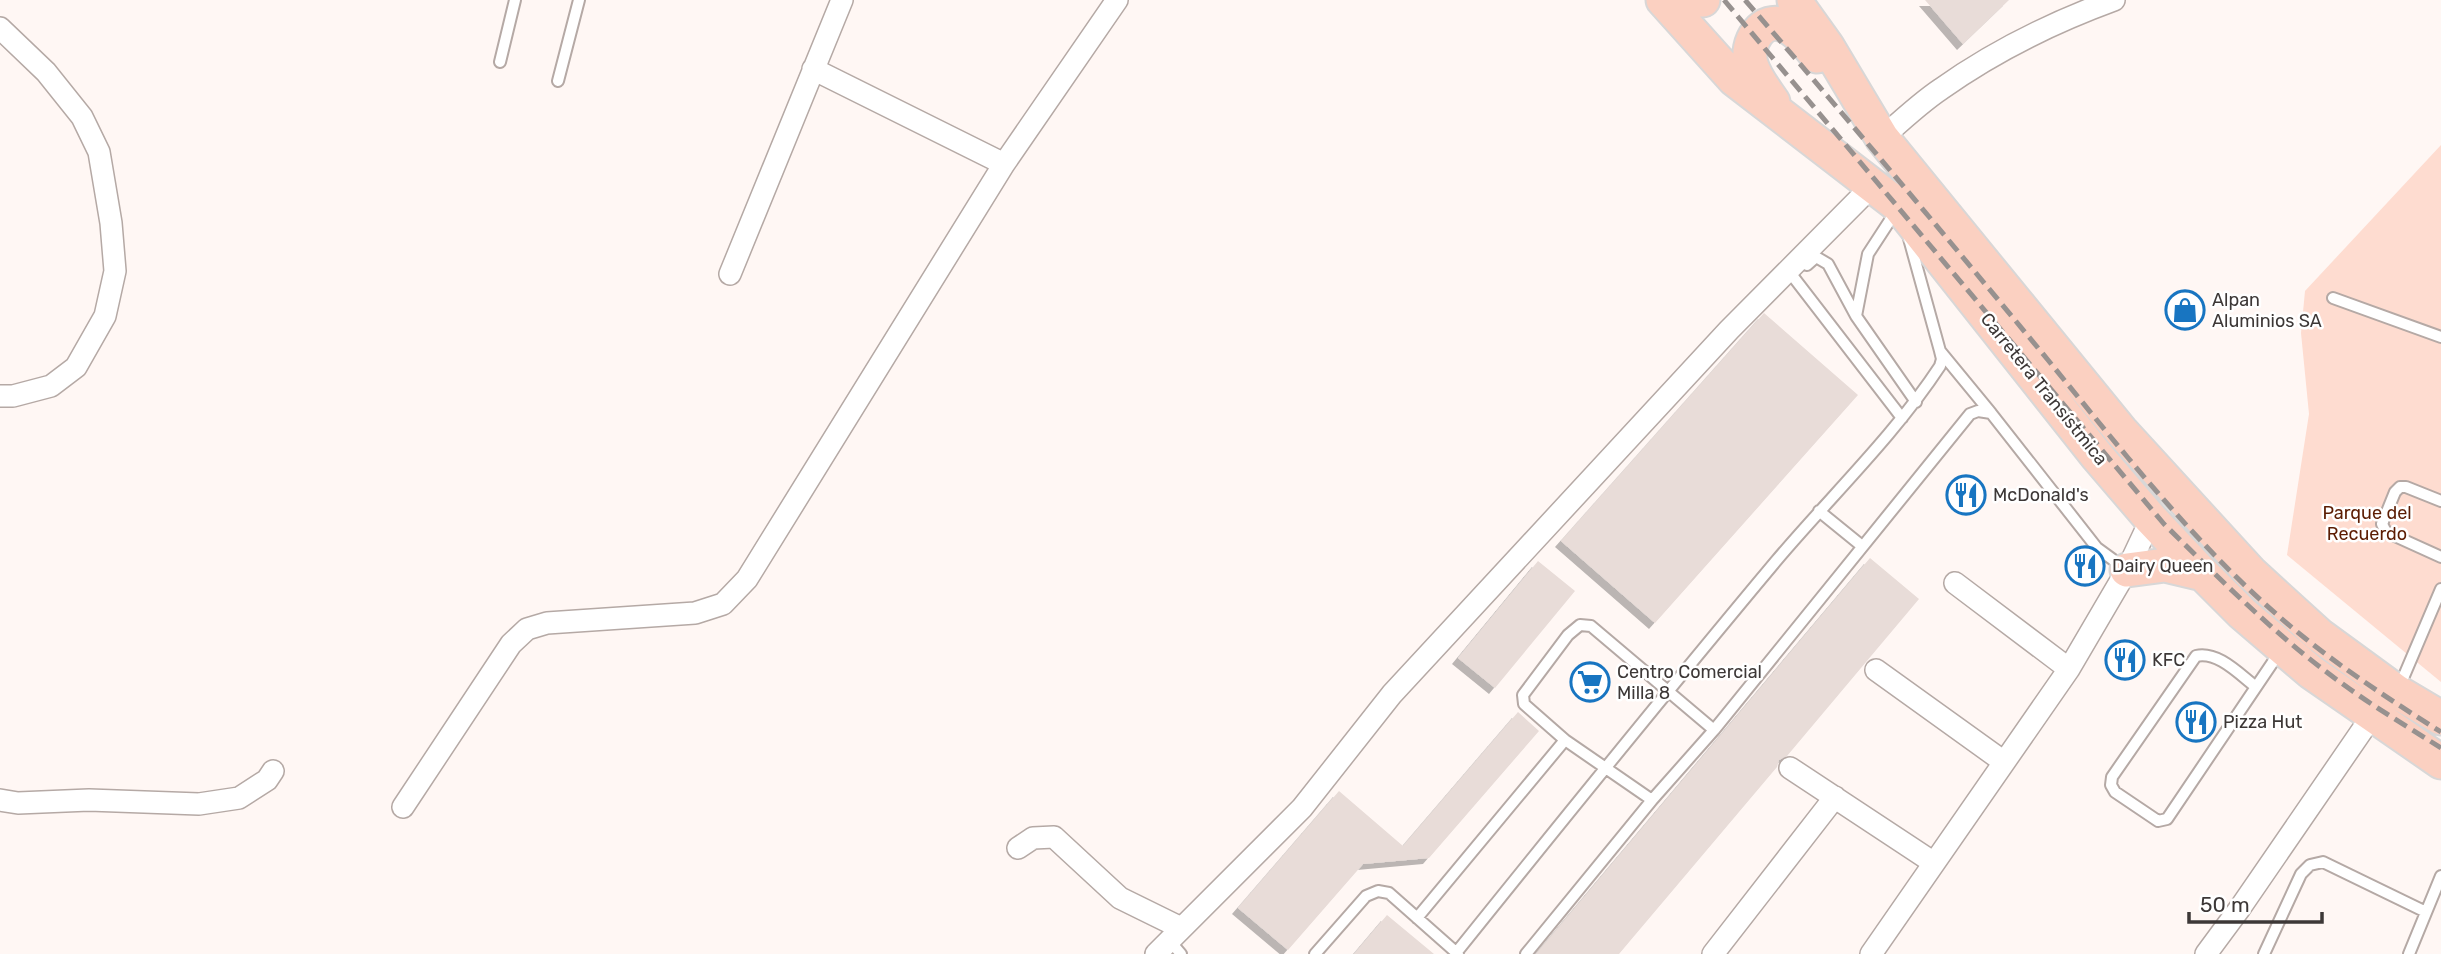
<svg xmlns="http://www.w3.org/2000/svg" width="2441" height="954" font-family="Rubik,sans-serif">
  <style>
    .green { fill: #fedcd0 }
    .building { fill: #e8dcd8; filter: url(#shadow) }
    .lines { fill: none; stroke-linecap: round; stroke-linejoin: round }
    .lane-casing { stroke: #b5a9a5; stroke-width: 14 }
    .street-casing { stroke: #b5a9a5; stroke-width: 24 }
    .primary-casing { stroke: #d8d7d7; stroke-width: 37 }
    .lane { stroke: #fff; stroke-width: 10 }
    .street { stroke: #fff; stroke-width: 21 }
    .primary { stroke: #fbd0c1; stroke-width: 33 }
    .rail { stroke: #97918f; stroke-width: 5; stroke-dasharray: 14 7; stroke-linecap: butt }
    .labels { text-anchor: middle; stroke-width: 5; stroke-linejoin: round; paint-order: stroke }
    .poi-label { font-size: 18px; fill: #3d3837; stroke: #fff; text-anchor: start }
    .street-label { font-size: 18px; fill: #3d3837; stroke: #fff }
    .park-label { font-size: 18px; fill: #5c1d03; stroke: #fff }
  </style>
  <defs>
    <filter id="shadow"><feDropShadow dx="-6" dy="6" stdDeviation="0" flood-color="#0004"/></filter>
  </defs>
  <rect width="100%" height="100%" fill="#fff7f4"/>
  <path class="green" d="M2441,145V682L2287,555L2309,414L2301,333L2305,291Z"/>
  <path class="building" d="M1925,0H2009L1963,44Z
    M1764,313L1858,395L1655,623L1561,541Z
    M1870,558L1919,599L1787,756L1779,760L1777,767L1619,954H1536Z
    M1538,561L1575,591L1495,688L1458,658Z
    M1518,712L1539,731L1429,858L1363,864L1288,950L1238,908L1339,791L1403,846Z
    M1387,915L1434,954H1354Z"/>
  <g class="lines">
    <g class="lane-casing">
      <path id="lane" d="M500,62L515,0
        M558,81L579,0
        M1896,211L1868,254L1856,316L1916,402
        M1807,265L1816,257L1828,264L1856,316
        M1788,270L1902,418
        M2333,298L2441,337
        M1940,351L1991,413
        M2441,501L2406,487H2400L2395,492L2382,524L2386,532L2441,557
        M1819,511L1862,546
        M2256,687C2239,674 2218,651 2196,656L2112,777L2111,785L2115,792L2158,821L2167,819L2281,650
        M2398,690L2441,589
        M1565,740L1652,800
        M1417,918L1565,740L1524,704L1523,695L1568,635L1580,625L1591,626L1714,730
        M1169,940L1181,954
        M1456,953C1562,821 1668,690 1776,561C1831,496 1894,436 1940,366L1942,359L1940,351L1908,235
        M1315,954L1366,896L1378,891L1389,893L1458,954
        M1526,954L1652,800L1714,730L1970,414L1978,411L1991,413L2097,548L2123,567
        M2264,954L2301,874L2310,865L2323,862L2426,912
        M2409,954L2441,876"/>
    </g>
    <g class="street-casing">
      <path id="street" d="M0,28L46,72L82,117L99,152L111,223L115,271L105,316L76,367L51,386L13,396H0
        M813,69L1004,164
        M1882,138C1901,121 1920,103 1941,89C1993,52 2054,22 2114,0
        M730,274L842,0
        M1955,583L2069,669
        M1876,670L2004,762
        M1790,768L1934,863
        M0,800L18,803L89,800L199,804L239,798L267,780L273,771
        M403,807L511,644L527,629L547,623L695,613L723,604L747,579L1004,164L1117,0
        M1018,848L1033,838L1054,837L1120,898L1181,928
        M1156,954L1302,808L1392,694L1729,330L1873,185
        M1713,954L1835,797
        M1871,954L2069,669L2127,570L2151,519
        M2206,954L2240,908L2372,716"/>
    </g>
    <g class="primary-casing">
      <path id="primary" d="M1663,0L1734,79L1899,206L2097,456L2151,519L2203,574L2242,613L2311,672L2441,762
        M1690,0H1703
        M1794,0L1827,46L1882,138L2121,431L2251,573L2319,635L2397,692L2441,718
        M1773,102C1765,90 1755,78 1751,64C1745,44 1762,14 1786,26C1799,32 1808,45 1817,56
        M2127,570L2165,565L2203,574"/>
    </g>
    <use href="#lane" class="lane"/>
    <use href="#street" class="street"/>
    <use href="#primary" class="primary"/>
    <path class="rail" d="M1724,0L2164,524C2222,581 2280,640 2347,687C2377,709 2410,728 2441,748
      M1745,0C1848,119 1948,239 2048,360C2128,458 2207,560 2306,639C2349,673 2395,703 2441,732"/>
  </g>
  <defs>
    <g id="shop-ring" transform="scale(2.0125)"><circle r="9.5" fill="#fff" stroke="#1875c1" stroke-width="1.5"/><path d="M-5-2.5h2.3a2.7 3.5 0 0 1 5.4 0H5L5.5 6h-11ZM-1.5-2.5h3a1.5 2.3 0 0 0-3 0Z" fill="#1875c1"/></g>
    <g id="restaurant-ring" transform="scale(2.0125)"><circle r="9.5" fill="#fff" stroke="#1875c1" stroke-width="1.5"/><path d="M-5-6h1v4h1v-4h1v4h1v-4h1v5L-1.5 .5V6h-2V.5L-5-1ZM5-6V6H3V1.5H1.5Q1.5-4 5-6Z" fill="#1875c1"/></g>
    <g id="supermarket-ring" transform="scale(2.0125)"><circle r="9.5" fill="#fff" stroke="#1875c1" stroke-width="1.5"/><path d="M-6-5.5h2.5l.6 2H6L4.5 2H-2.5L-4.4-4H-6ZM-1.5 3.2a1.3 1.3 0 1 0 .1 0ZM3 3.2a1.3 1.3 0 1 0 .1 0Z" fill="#1875c1"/></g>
  </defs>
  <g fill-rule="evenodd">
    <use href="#shop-ring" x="2185" y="310"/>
    <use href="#restaurant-ring" x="1966" y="495"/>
    <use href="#restaurant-ring" x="2085" y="566"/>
    <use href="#restaurant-ring" x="2125" y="660"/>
    <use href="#supermarket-ring" x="1590" y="682"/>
    <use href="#restaurant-ring" x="2196" y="722"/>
  </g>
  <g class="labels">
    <g class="poi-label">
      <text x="2212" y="306">Alpan<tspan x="2212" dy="21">Aluminios SA</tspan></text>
      <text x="1993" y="501">McDonald's</text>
      <text x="2112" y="572">Dairy Queen</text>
      <text x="2152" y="666">KFC</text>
      <text x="1617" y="678">Centro Comercial<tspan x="1617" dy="21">Milla 8</tspan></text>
      <text x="2223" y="728">Pizza Hut</text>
    </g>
    <g class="street-label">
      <text transform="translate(2044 389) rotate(51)" y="6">Carretera Transístmica</text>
    </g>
    <g class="park-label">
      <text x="2367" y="519">Parque del<tspan x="2367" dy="21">Recuerdo</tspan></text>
    </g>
  </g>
  <path d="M2189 912v10h133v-10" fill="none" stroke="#3d3837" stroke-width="3.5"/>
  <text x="2200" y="912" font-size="21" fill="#3d3837" stroke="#ffffff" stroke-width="5" paint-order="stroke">50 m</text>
</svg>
